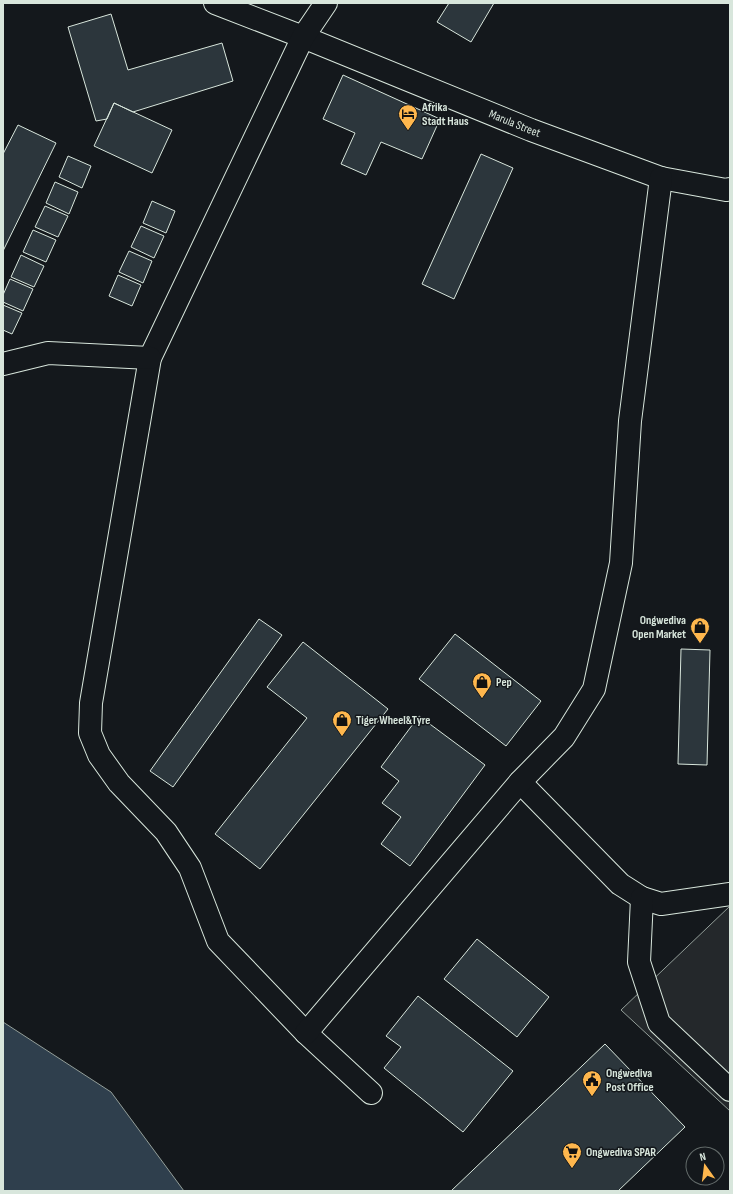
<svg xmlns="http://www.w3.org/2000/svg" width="733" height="1194" font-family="'Sofia Sans Condensed',sans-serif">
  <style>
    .parking { fill: #24282b; stroke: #939e99 }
    .water { fill: #2f3f4d; stroke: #939e99 }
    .building { fill: #2c363c; stroke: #d8e6dc }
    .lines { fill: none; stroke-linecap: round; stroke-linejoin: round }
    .minor-casing { stroke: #d8e6dc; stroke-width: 24 }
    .minor { stroke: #14181c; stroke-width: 22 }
    .labels { text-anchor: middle; stroke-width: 3; stroke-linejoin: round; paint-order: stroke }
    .poi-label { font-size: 12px; font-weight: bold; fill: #d8e6dc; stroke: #14181c; text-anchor: start }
    .street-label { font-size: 12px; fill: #d8e6dc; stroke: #14181c }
  </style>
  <rect width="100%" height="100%" fill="#14181c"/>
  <path class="parking" d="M730,906V1111L621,1010Z"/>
  <path class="water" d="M3,1022L111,1092L184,1191H3Z"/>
  <path class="building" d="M449,3H494L471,42L437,22Z
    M111,14L128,70L222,43L233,81L133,112L114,103L107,119L96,121L68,27Z
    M343,75L440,119L422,159L381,142L366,175L341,164L355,133L323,119Z
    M114,103L172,130L152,173L94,146Z
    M18,125L56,143L3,251V154Z
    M481,154L513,168L454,299L422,284Z
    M68,156L91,166L82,188L59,177Z
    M55,182L78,192L69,214L46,203Z
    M152,201L175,211L166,233L143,223Z
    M45,206L68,216L58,237L35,227Z
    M141,226L164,236L154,258L131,247Z
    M33,230L56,240L46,262L23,252Z
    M129,251L152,261L143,283L119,272Z
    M21,255L44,266L34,287L11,277Z
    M118,275L141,285L132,306L109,296Z
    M10,279L33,289L23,311L3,302V295Z
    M3,305L22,313L12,334L3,330Z
    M259,619L282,635L173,787L150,771Z
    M455,634L541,701L506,746L419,679Z
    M303,642L388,709L260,869L215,834L307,718L267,687Z
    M681,649L710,650L707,765L678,764Z
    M419,716L485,765L410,866L381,844L401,817L382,803L399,781L381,767Z
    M477,939L549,997L517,1037L444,979Z
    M418,996L513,1071L463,1132L384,1068L401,1047L386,1036Z
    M605,1044L685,1127L618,1191H451Z"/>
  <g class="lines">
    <g class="minor-casing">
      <g id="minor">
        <path id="s1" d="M215,3L303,37L531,130L661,178L726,190L730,189"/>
        <path d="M326,3L303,37L150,358L91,703L90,733L99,755L119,783L166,832L190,868L218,941L306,1033L371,1093"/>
        <path d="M3,364L48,353L150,358"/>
        <path d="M520,782L620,884L642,898L661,904L730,894"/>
        <path d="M642,898L639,962L659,1023L730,1090"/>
        <path d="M306,1033L520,782L564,737L594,689L621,563L630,421L661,178"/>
      </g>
    </g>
    <use href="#minor" class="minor"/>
  </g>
  <defs>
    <g id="hotel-pin" transform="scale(1)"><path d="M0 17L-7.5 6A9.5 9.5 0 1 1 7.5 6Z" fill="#ffb74d" stroke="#14181c"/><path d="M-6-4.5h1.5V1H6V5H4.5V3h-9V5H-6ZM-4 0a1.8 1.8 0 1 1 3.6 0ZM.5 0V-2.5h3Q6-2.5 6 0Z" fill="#111"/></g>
    <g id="shop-pin" transform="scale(1)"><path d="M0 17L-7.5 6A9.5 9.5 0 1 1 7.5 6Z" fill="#ffb74d" stroke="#14181c"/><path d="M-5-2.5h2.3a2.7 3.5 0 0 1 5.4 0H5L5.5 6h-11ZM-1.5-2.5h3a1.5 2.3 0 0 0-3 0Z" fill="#111"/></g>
    <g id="civic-pin" transform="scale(1)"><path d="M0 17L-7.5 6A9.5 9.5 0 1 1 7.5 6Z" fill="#ffb74d" stroke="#14181c"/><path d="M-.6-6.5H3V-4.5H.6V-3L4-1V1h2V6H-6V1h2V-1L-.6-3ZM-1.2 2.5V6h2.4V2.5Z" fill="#111"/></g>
    <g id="supermarket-pin" transform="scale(1)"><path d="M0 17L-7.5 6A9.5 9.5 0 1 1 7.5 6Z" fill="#ffb74d" stroke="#14181c"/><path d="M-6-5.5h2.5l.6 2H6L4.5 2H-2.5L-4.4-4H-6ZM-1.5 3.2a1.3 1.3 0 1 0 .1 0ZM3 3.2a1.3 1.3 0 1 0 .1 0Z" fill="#111"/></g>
  </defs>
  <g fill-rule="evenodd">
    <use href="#hotel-pin" x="408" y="114"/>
    <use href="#shop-pin" x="700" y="627"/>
    <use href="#shop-pin" x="482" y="682"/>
    <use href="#shop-pin" x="342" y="720"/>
    <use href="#civic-pin" x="592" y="1080"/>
    <use href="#supermarket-pin" x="572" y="1152"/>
  </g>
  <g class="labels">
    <g class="poi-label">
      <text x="422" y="111">Afrika<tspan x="422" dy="14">Stadt Haus</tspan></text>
      <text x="686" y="624" text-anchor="end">Ongwediva<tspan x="686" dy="14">Open Market</tspan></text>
      <text x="496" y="686">Pep</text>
      <text x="356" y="724">Tiger Wheel&amp;Tyre</text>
      <text x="606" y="1077">Ongwediva<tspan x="606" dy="14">Post Office</tspan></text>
      <text x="586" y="1156">Ongwediva SPAR</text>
    </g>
    <g class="street-label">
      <text dy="4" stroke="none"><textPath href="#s1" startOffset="323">Marula Street</textPath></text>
    </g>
  </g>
  <rect width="733" height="1194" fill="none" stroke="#d8e6dc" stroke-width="8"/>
  <g transform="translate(705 1166) rotate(346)"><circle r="19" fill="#14181c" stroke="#626a69"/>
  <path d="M0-3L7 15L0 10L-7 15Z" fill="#ffb74d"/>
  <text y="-6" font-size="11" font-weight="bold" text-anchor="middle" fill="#d8e6dc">N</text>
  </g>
</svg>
